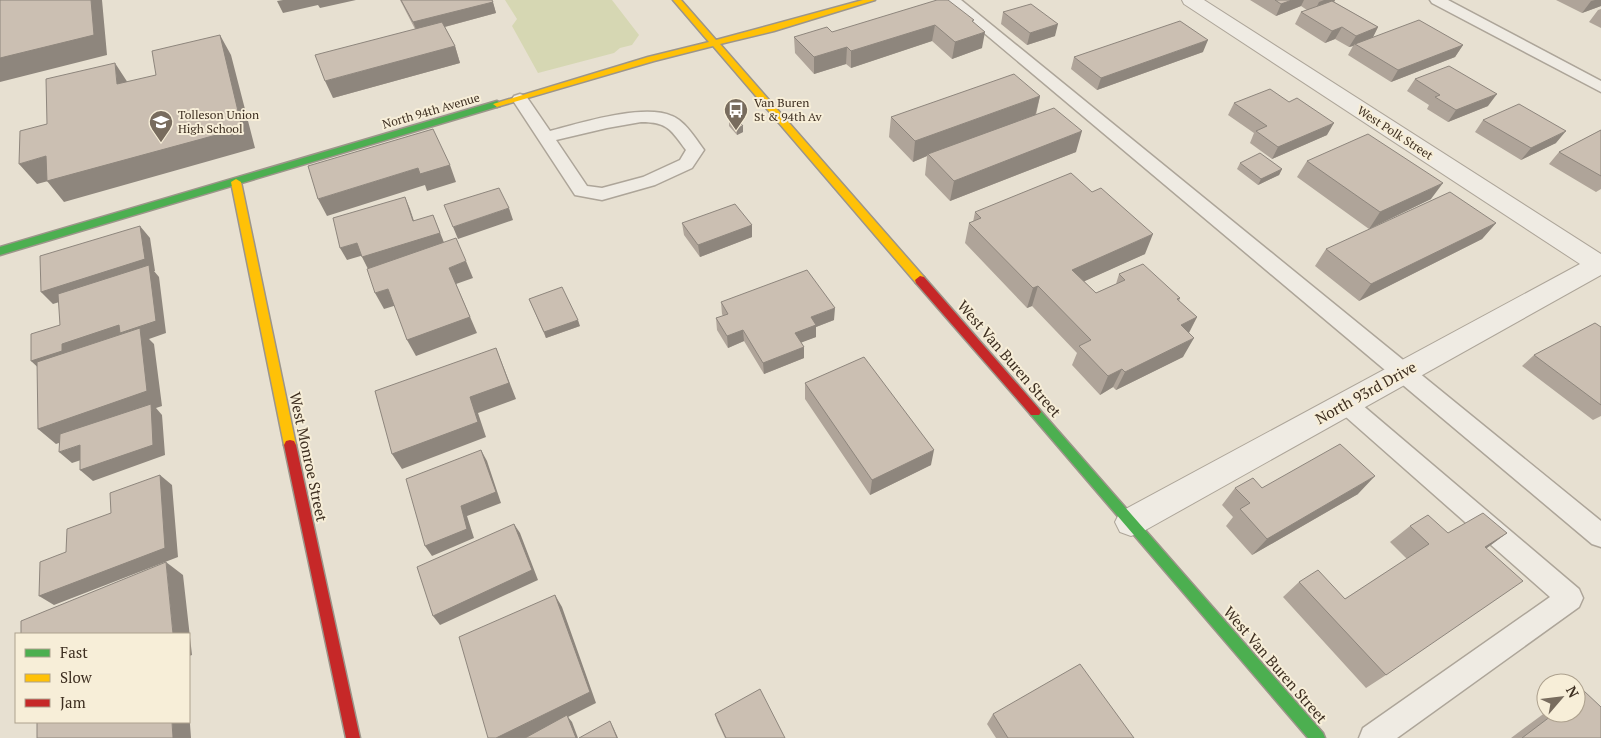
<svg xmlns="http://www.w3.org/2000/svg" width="1601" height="738" font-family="'PT Serif',serif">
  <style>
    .green { fill: #d6d7b3 }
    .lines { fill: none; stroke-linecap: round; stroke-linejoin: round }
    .lane-casing { stroke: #ada599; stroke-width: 3 }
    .street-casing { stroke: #ada599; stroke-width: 2 }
    .fast-casing { stroke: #9c958a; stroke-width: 3 }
    .slow-casing { stroke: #9c958a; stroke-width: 3 }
    .jam-casing { stroke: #9c958a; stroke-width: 3 }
    .lane { fill: #efebe3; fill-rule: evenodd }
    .street { fill: #efebe3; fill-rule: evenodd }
    .fast { fill: #4caf50; fill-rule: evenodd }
    .slow { fill: #ffc107; fill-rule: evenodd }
    .jam { fill: #c62828; fill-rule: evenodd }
    .wall { fill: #afa499 }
    .shaded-wall { fill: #8e867d }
    .building { fill: #cbbfb2; stroke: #8e867d }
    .labels { text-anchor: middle; stroke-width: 4; stroke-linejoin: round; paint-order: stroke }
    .far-poi-label { font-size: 12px; fill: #3d2e20; stroke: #f7eed8; text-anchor: start }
    .far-street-label { font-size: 12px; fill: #3d2e20; stroke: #f7eed8 }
    .street-label { font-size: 15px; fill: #3d2e20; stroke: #f7eed8 }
  </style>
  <rect width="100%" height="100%" fill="#e7e0d1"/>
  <path class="green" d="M505,0H612L639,35L632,45L620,48L614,53L538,73L512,26L517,19Z"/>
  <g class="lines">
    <g class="lane-casing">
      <path id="lane" d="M945,0H961L1601,521V547L1592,544Z
        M1430,0H1448L1601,81V92L1432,3Z
        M520,94L526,96L550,131C580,123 644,103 672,116C685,121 696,139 704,150L692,168L655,185L602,200L575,195L512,99L514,96ZM641,122C668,122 671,130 686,150L680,160L643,177L602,188L587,186L556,140L607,128Z
        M1346,395L1354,398L1579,589L1583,598L1579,607L1397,738H1359L1363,728L1550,597L1338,410L1335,404L1338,398Z"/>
    </g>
    <g class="street-casing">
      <path id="street" d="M1182,0H1204L1601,254V275L1142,532L1131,536L1120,532L1115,522L1120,512L1580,264L1184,4Z"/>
    </g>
    <g class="fast-casing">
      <path id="fast" d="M497,101L501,104L500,106L0,255V247Z
        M1035,407L1039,409L1323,733L1325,738H1308L1031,415L1029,412L1031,409Z"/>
    </g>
    <g class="slow-casing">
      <path id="slow" d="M673,0H681L716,40L863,0H875L774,31L720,44L924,277L925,280L924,283H916L713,46L654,61L500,106L497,107L493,104L648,57L709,42Z
        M236,179L241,182L296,445L294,449L290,450L286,449L284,445L231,182Z"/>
    </g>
    <g class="jam-casing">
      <path id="jam" d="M920,276L924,277L1039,409L1041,412L1039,415H1031L916,283L915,280Z
        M290,440L294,441L296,445L360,738H346L284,445L286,441Z"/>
    </g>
    <use href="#lane" class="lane"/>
    <use href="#street" class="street"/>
    <use href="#fast" class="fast"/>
    <use href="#slow" class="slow"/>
    <use href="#jam" class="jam"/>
  </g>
  <path class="wall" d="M400,0H492L496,13L445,27L455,46L460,63L333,98L415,29Z
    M1250,0H1335L1334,2L1378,27L1373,37L1463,45L1455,57L1391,82L1348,55L1353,46L1349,47L1335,39L1325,43L1295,24L1301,12L1307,10L1301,6L1276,16Z
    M1556,0H1601V6L1582,13Z
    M1601,9V28L1589,22L1598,10Z
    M1003,12L1055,36L1027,45L1001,24Z
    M974,22L982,48L952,59L932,41L851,68L846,64L814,74L795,53L794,37L832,32Z
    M1203,52L1097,90L1071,69L1074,57Z
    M1415,79L1488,106L1448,122L1427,109L1429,105L1407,91Z
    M1040,96L1036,115L1076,152L950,201L925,175L927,156L913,162L889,137L891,117Z
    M1234,103L1327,135L1272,159L1250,143L1254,133L1228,115Z
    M729,119L743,132L737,135L729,126Z
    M1483,120L1556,143L1521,160L1475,132Z
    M1601,130V189L1596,192L1549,164L1559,152Z
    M1307,161L1431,199L1369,229L1297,177Z
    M1240,163L1282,169L1279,175L1258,185L1237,169Z
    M975,212L1145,254L1084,281L1096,293L1116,284L1119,274L1180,298L1179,301L1197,317L1189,333L1183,357L1116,390L1113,387L1100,395L1072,365L1077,353L1032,306L1027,308L965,243L969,223L973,222Z
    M682,223L752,225V237L700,257L684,235Z
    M1496,223L1482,239L1359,301L1315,266L1326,249Z
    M529,299L580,326L546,338Z
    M721,302L834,320L816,327V337L801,342L804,347V358L764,374L744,341L728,348L717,330L716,318L723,316L722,314Z
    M1601,327V416L1593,420L1522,366L1534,355Z
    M805,383L931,465L870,495L805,399Z
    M1235,488H1262L1358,494L1252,555L1226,526L1233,517L1222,505Z
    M1410,526L1448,533H1507L1487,548L1386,675L1366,688L1283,597L1299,582L1345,599L1407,559L1390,542Z
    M1584,691L1601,738H1511L1546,712V713H1576V695Z
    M715,714L785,738H725L717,721Z
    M993,714L1134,738H996L987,724Z"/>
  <path class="shaded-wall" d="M91,0H102L107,55L0,82V58Z
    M283,0H356L320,8L318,5L283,13L277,1Z
    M1292,0H1304L1301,6L1276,16L1281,4Z
    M1324,0H1335L1332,6L1313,14L1319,2Z
    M1595,0H1601V6L1582,13L1591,1Z
    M493,2L496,13L418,34L413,22Z
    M1058,24L1055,36L1027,45L1030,33Z
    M935,25L932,41L851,68V51Z
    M1342,27L1335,39L1325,43L1332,31Z
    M1378,27L1372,39L1355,44L1353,46L1349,47L1356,36Z
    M985,32L982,48L952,59L955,42Z
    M220,35L231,55L255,148L64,202L47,181Z
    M1208,40L1203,52L1097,90L1101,78Z
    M1463,45L1455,57L1391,82L1398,70Z
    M455,46L460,63L333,98L325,81Z
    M847,47L846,64L814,74V57Z
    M115,63L128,83L117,84Z
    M1497,94L1488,106L1448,122L1456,110Z
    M1040,96L1035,116L928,154L927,156L913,162L915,141Z
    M1334,123L1327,135L1272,159L1278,147Z
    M743,126V132L737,135V128Z
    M1082,131L1076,152L950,201L954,181Z
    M1566,131L1556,143L1521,160L1531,148Z
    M46,156L63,177L37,184L19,164Z
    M450,165L456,182L427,191L425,185L327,216L318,199L418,168Z
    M1282,169L1279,175L1258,185L1261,179Z
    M1443,183L1431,199L1369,229L1380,212Z
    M405,197L410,209L418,233L413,221Z
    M509,208L513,220L458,239L453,227Z
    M433,215L445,245L368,269L362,257Z
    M1496,223L1482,239L1359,301L1371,284Z
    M752,225V237L700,257L698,245Z
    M140,226L150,238L155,271H154L159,277L166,333L149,339L154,344L162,406L156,408L162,415L165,455L93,481L80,470L152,410L56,444L38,429L44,373L31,361L62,344L150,273L53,304L41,292Z
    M1153,234L1145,254L1065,290L1072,270Z
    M357,243L364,255L347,260L340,248Z
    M466,261L473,278L456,284L477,333L416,356L407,340L449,268Z
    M1038,286L1032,306L1027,308L1033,288Z
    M388,289L397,305L384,309L375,293Z
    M835,308L834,320L816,327V337L795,345V333L811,317Z
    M1197,317L1187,336L1181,325Z
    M578,320L580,326L546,338L544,332Z
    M743,330L744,341L728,348L727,336Z
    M1194,338L1183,357L1116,390L1125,372Z
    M804,347V358L764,374L763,363Z
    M496,348L516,399L478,413L486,437L402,469L392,454L470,397Z
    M1122,369L1113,387L1100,395L1108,376Z
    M80,445L93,456L72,463L59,452Z
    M481,450L487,461L501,503L467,516L474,538L432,556L425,546L461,506Z
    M934,450L931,465L870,495L872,480Z
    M160,475L172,485L178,557L54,605L39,596Z
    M1375,476L1358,494L1252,555L1267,539Z
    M514,524L520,533L538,580L440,625L433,616Z
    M1507,533L1484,550L1485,547Z
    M166,562L183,575L192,655L189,656V634H173Z
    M555,595L562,607L596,703L568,717L572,722L578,738H496Z
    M189,710L191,738H173L172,722H189Z
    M610,721L614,729L618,738H617Z"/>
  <path class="building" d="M0,0H91L94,35L0,58Z
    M401,0H492L493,2L413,22Z
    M937,0H948L974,20L972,21L985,32L955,42L935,25L851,51L847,47L814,57L794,37L827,27L832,32Z
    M1275,0H1292L1281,4Z
    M1332,1L1378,27L1356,36L1342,27L1332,31L1301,12Z
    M1031,4L1058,24L1030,33L1003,12Z
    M1419,20L1463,45L1398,70L1355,44Z
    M1180,21L1208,40L1101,78L1074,57Z
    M442,22L455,46L325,81L315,55Z
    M220,35L242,128L47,181L46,156L19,164L20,131L47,124L46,79L115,63L117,84L156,75L152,51Z
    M1449,66L1497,94L1456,110L1435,97L1440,95L1415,79Z
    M1014,74L1040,96L915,141L891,117Z
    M1270,89L1289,102L1297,98L1334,123L1278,147L1256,131L1267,126L1234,103Z
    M1519,104L1566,131L1531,148L1483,120Z
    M1054,108L1082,131L954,181L928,154Z
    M735,117L743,126L737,128L729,119Z
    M433,129L450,165L420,174L418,168L318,199L308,166Z
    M1601,130V176L1559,152Z
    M1368,134L1443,183L1380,212L1307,161Z
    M1260,153L1282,169L1261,179L1240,163Z
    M1071,173L1092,192L1101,188L1153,234L1072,270L1096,293L1125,280L1119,274L1143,264L1180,298L1177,299L1197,317L1181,325L1194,338L1125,372L1122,369L1108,376L1079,346L1091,340L1038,286L1033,288L969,223L981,218L975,212Z
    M499,188L509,208L453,227L444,205Z
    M1450,192L1496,223L1371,284L1326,249Z
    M405,197L413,221L433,215L440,233L362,257L357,243L340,248L333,218Z
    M735,204L752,225L698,245L682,223Z
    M140,226L145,259L41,292L40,256Z
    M456,238L466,261L449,268L470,317L407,340L388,289L375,293L367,269Z
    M149,265L156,321L120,333L119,325L62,344V351L31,361V334L60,325L58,294Z
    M807,270L835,308L811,317L816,325L795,333L804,347L763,363L743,330L727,336L716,318L728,314L721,302Z
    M562,287L578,320L544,332L529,299Z
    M1595,323L1601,327V405L1534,355Z
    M140,328L147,391L38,429L37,362Z
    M496,348L509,383L470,397L478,422L392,454L375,391Z
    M864,357L934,450L872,480L805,383Z
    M151,404L153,445L80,470V445L59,452L60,434Z
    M1340,444L1375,476L1267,539L1240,509L1250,503L1235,488L1253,478L1262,488Z
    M481,450L496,492L461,506L467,529L425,546L406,479Z
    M160,475L165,548L39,596L40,562L66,552L67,529L111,513L110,493Z
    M1483,513L1507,533L1485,547L1523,581L1386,675L1299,582L1318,570L1345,599L1429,544L1410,526L1428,515L1448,533Z
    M514,524L532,570L433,616L417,567Z
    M166,562L173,634H21V621Z
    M555,595L590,692L496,738H488L459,637Z
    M1080,664L1134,738H1008L993,714Z
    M760,689L785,738H726L715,714Z
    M1584,691L1601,707V738H1522L1555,713H1576V697Z
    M567,715L576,738H525Z
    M610,721L617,738H579Z
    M37,722H172L173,738H37Z"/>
  <defs>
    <g id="bus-pin" transform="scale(1.25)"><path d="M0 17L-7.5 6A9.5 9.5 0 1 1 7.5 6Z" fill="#786c5e" stroke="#f7eed8"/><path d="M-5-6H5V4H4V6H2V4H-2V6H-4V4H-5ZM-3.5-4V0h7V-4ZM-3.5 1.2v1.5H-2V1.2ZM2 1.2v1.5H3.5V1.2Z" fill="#fff"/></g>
    <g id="school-pin" transform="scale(1.25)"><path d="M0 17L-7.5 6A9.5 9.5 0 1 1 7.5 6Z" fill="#786c5e" stroke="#f7eed8"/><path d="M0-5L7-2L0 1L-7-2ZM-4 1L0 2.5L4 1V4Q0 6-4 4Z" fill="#fff"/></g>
  </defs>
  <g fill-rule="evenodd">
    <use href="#bus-pin" x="736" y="110"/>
    <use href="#school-pin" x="161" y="122"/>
  </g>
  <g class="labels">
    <g class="far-poi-label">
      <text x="754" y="107">Van Buren<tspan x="754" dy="14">St &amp; 94th Av</tspan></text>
      <text x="178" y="119">Tolleson Union<tspan x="178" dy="14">High School</tspan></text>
    </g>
    <g class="far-street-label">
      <text transform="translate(431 111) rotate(-16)" y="4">North 94th Avenue</text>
      <text transform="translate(1395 133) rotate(33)" y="4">West Polk Street</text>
    </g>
    <g class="street-label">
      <text transform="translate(1009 359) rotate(49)" y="5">West Van Buren Street</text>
      <text transform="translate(1366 393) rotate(-29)" y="5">North 93rd Drive</text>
      <text transform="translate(308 457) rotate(78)" y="5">West Monroe Street</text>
      <text transform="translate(1275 665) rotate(49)" y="5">West Van Buren Street</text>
    </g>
  </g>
  <rect x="15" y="633" width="175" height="90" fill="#f7eed8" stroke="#ada18e"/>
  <rect x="25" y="649" width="25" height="8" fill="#4caf50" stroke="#ada18e"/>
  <text x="60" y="658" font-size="15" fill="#3d2e20">Fast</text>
  <rect x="25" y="674" width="25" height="8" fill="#ffc107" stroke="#ada18e"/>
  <text x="60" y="683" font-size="15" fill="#3d2e20">Slow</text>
  <rect x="25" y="699" width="25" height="8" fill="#c62828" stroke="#ada18e"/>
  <text x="60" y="708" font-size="15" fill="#3d2e20">Jam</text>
  <g transform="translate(1561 698) rotate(62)"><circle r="24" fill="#f7eed8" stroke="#ada18e"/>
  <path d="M0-4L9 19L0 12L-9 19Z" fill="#786c5e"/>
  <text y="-8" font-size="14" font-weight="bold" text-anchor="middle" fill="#3d2e20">N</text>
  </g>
</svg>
